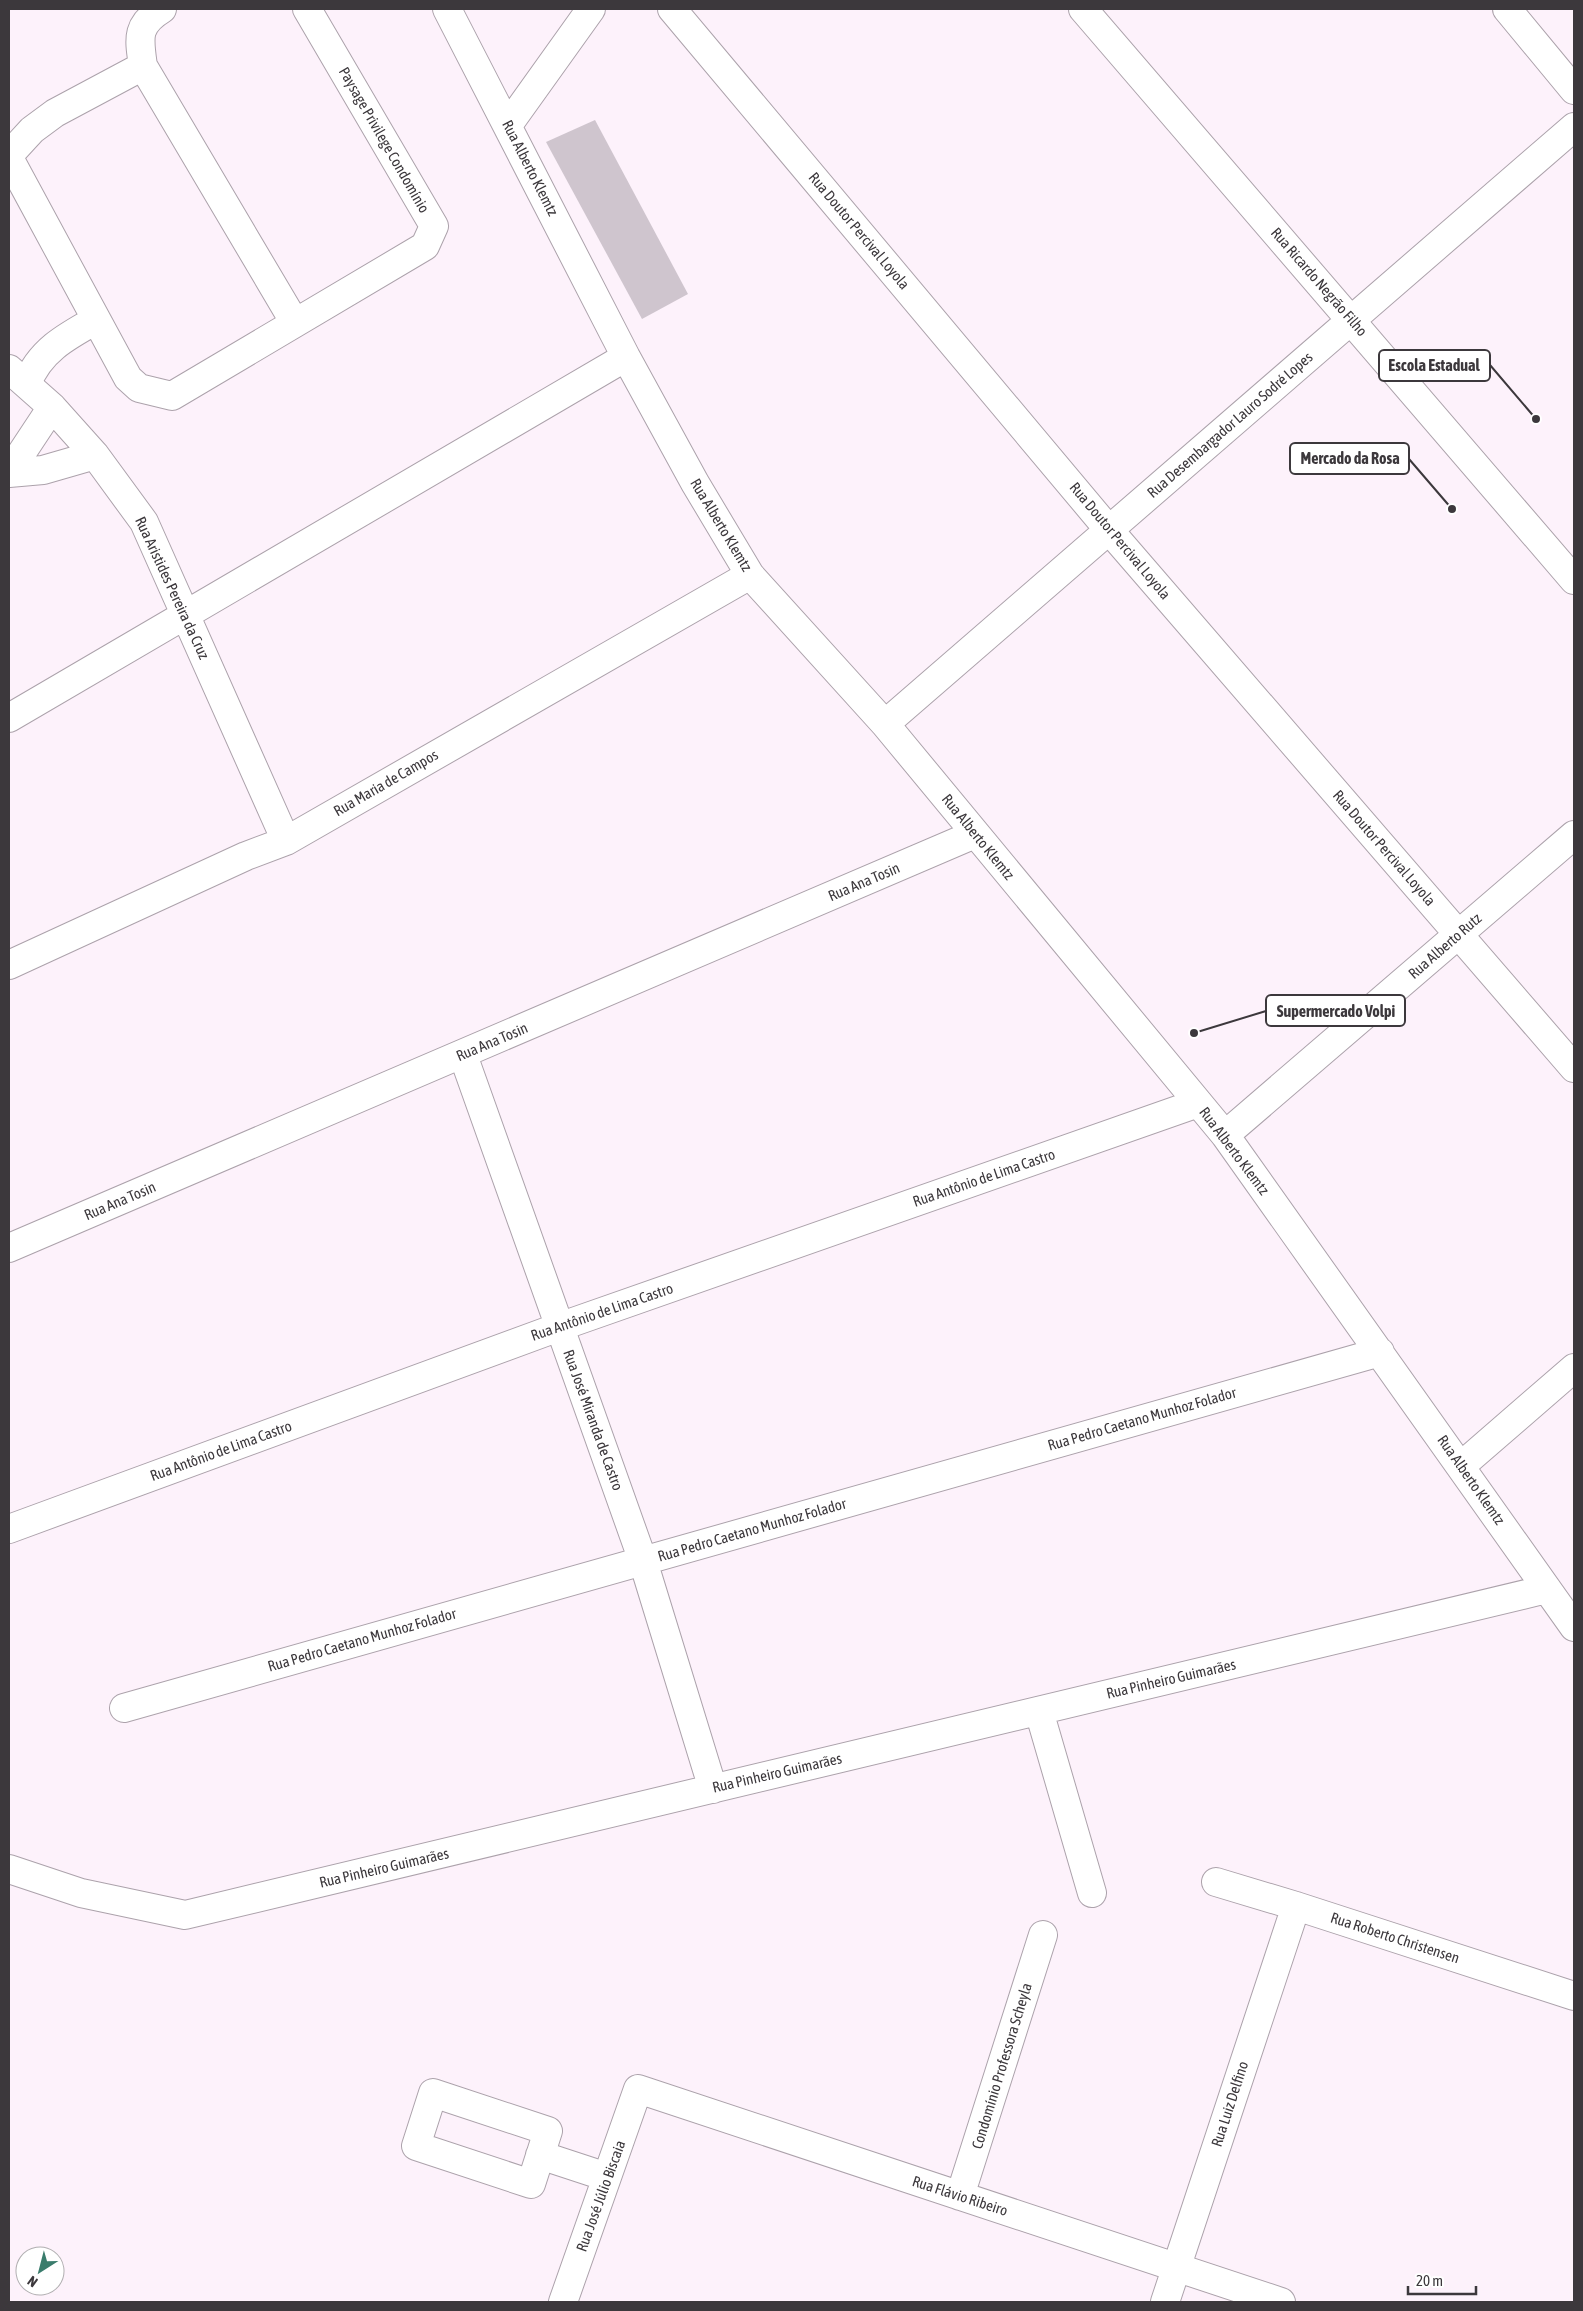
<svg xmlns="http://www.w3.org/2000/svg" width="1583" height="2311" font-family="'Asap Condensed',sans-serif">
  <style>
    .building { fill: #cfc5ce }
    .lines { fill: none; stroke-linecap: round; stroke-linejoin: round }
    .minor-casing { stroke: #aca2ab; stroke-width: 30 }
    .minor { stroke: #fff; stroke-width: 28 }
    .labels { text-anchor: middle; stroke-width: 4; stroke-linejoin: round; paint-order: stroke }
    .street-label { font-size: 15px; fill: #3c383c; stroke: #fff }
    .leader { fill: none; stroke: #3c383c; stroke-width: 2 }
    .callout-dot { fill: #3c383c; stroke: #fff; stroke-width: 2 }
    .callout { fill: #fff; stroke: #3c383c; stroke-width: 2 }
    .callout-label { font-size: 16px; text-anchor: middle; font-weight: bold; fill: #3c383c }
  </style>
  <rect width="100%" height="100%" fill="#fdf2fb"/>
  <path class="building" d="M595,120L688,294L642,319L546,142Z"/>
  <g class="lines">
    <g class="minor-casing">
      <path id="minor" d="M162,9C136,25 139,38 143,66L295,323
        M447,9L626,357L695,483L750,575L885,724L1225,1135L1574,1627
        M672,9L1109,530L1574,1068
        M1083,9L1574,580
        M1507,9L1574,90
        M508,125L591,9
        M9,155L32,130L55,113L143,66
        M9,158L128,378L139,388L172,396L425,246L434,226L307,9
        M9,369L52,407L95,455L144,522L286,841
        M27,384C39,351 67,336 96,320
        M9,472L52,407
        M9,473L43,470L95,455
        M9,718L626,357
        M885,724L1574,127
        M9,965L246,856L286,841L750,575
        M463,1055L643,1561L713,1789
        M1225,1135L1574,835
        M9,1248L975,834
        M1461,1466L1574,1368
        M9,1529L559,1327L1198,1103
        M124,1708L1380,1352
        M1039,1711L1092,1893
        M9,1869L81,1893L185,1915L1547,1589
        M1216,1882L1296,1906L1574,1996
        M433,2093L548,2131L531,2184L416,2146Z
        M540,2155L607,2177
        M960,2196L1043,1935
        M563,2302L638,2089L1281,2302
        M1165,2302L1296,1906"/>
    </g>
    <use href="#minor" class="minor"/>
  </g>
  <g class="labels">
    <g class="street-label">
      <text transform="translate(384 140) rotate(60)" y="5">Paysage Privilege Condomínio</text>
      <text transform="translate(530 168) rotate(63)" y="5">Rua Alberto Klemtz</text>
      <text transform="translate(859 231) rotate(50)" y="5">Rua Doutor Percival Loyola</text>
      <text transform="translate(1319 282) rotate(49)" y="5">Rua Ricardo Negrão Filho</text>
      <text transform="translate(1230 425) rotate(-41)" y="5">Rua Desembargador Lauro Sodré Lopes</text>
      <text transform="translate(721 525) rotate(59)" y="5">Rua Alberto Klemtz</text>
      <text transform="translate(1120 541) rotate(50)" y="5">Rua Doutor Percival Loyola</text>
      <text transform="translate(172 588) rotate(65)" y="5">Rua Aristides Pereira da Cruz</text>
      <text transform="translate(386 783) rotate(-30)" y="5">Rua Maria de Campos</text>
      <text transform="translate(978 837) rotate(51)" y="5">Rua Alberto Klemtz</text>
      <text transform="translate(1384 848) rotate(49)" y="5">Rua Doutor Percival Loyola</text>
      <text transform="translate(864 882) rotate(-23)" y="5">Rua Ana Tosin</text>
      <text transform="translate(1445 946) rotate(-41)" y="5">Rua Alberto Rutz</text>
      <text transform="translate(492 1042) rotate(-23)" y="5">Rua Ana Tosin</text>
      <text transform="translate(1234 1151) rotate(53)" y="5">Rua Alberto Klemtz</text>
      <text transform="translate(984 1178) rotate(-19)" y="5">Rua Antônio de Lima Castro</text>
      <text transform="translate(120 1201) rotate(-23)" y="5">Rua Ana Tosin</text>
      <text transform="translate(602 1312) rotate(-19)" y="5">Rua Antônio de Lima Castro</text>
      <text transform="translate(1142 1419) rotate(-16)" y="5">Rua Pedro Caetano Munhoz Folador</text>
      <text transform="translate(593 1420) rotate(70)" y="5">Rua José Miranda de Castro</text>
      <text transform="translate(221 1451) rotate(-20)" y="5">Rua Antônio de Lima Castro</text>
      <text transform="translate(1471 1480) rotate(55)" y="5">Rua Alberto Klemtz</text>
      <text transform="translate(752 1530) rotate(-16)" y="5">Rua Pedro Caetano Munhoz Folador</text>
      <text transform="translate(362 1640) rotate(-16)" y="5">Rua Pedro Caetano Munhoz Folador</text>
      <text transform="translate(1171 1679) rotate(-13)" y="5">Rua Pinheiro Guimarães</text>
      <text transform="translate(777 1773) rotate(-13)" y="5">Rua Pinheiro Guimarães</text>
      <text transform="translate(384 1868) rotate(-13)" y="5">Rua Pinheiro Guimarães</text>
      <text transform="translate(1395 1938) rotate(18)" y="5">Rua Roberto Christensen</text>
      <text transform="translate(1002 2066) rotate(-73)" y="5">Condomínio Professora Scheyla</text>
      <text transform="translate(1230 2104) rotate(-72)" y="5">Rua Luiz Delfino</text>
      <text transform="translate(601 2196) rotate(-70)" y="5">Rua José Júlio Biscaia</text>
      <text transform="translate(960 2196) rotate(18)" y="5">Rua Flávio Ribeiro</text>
    </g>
  </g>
  <path class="leader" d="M1536 419L1490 365M1452 509L1409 459M1194 1033L1266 1011"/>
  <g class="callout-dot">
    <circle cx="1536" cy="419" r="5"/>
    <circle cx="1452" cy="509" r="5"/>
    <circle cx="1194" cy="1033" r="5"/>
  </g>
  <g class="callout">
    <rect x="1379" y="350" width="111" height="31" rx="5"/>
    <rect x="1290" y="443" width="119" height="31" rx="5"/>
    <rect x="1266" y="995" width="139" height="31" rx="5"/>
  </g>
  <g class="callout-label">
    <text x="1434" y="371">Escola Estadual</text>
    <text x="1350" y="464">Mercado da Rosa</text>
    <text x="1336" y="1017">Supermercado Volpi</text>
  </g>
  <rect width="1583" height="2311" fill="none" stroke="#3c383c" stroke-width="20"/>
  <g transform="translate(40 2271) rotate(216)"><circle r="24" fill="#ffffff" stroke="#b1afb1"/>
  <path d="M0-4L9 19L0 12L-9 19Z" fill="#3a7c6c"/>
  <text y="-8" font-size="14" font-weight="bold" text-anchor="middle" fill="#3c383c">N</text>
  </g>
  <path d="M1408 2286v8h68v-8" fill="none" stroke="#3c383c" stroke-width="2.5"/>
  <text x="1416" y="2286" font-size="15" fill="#3c383c" stroke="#ffffff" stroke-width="4" paint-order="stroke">20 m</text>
</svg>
